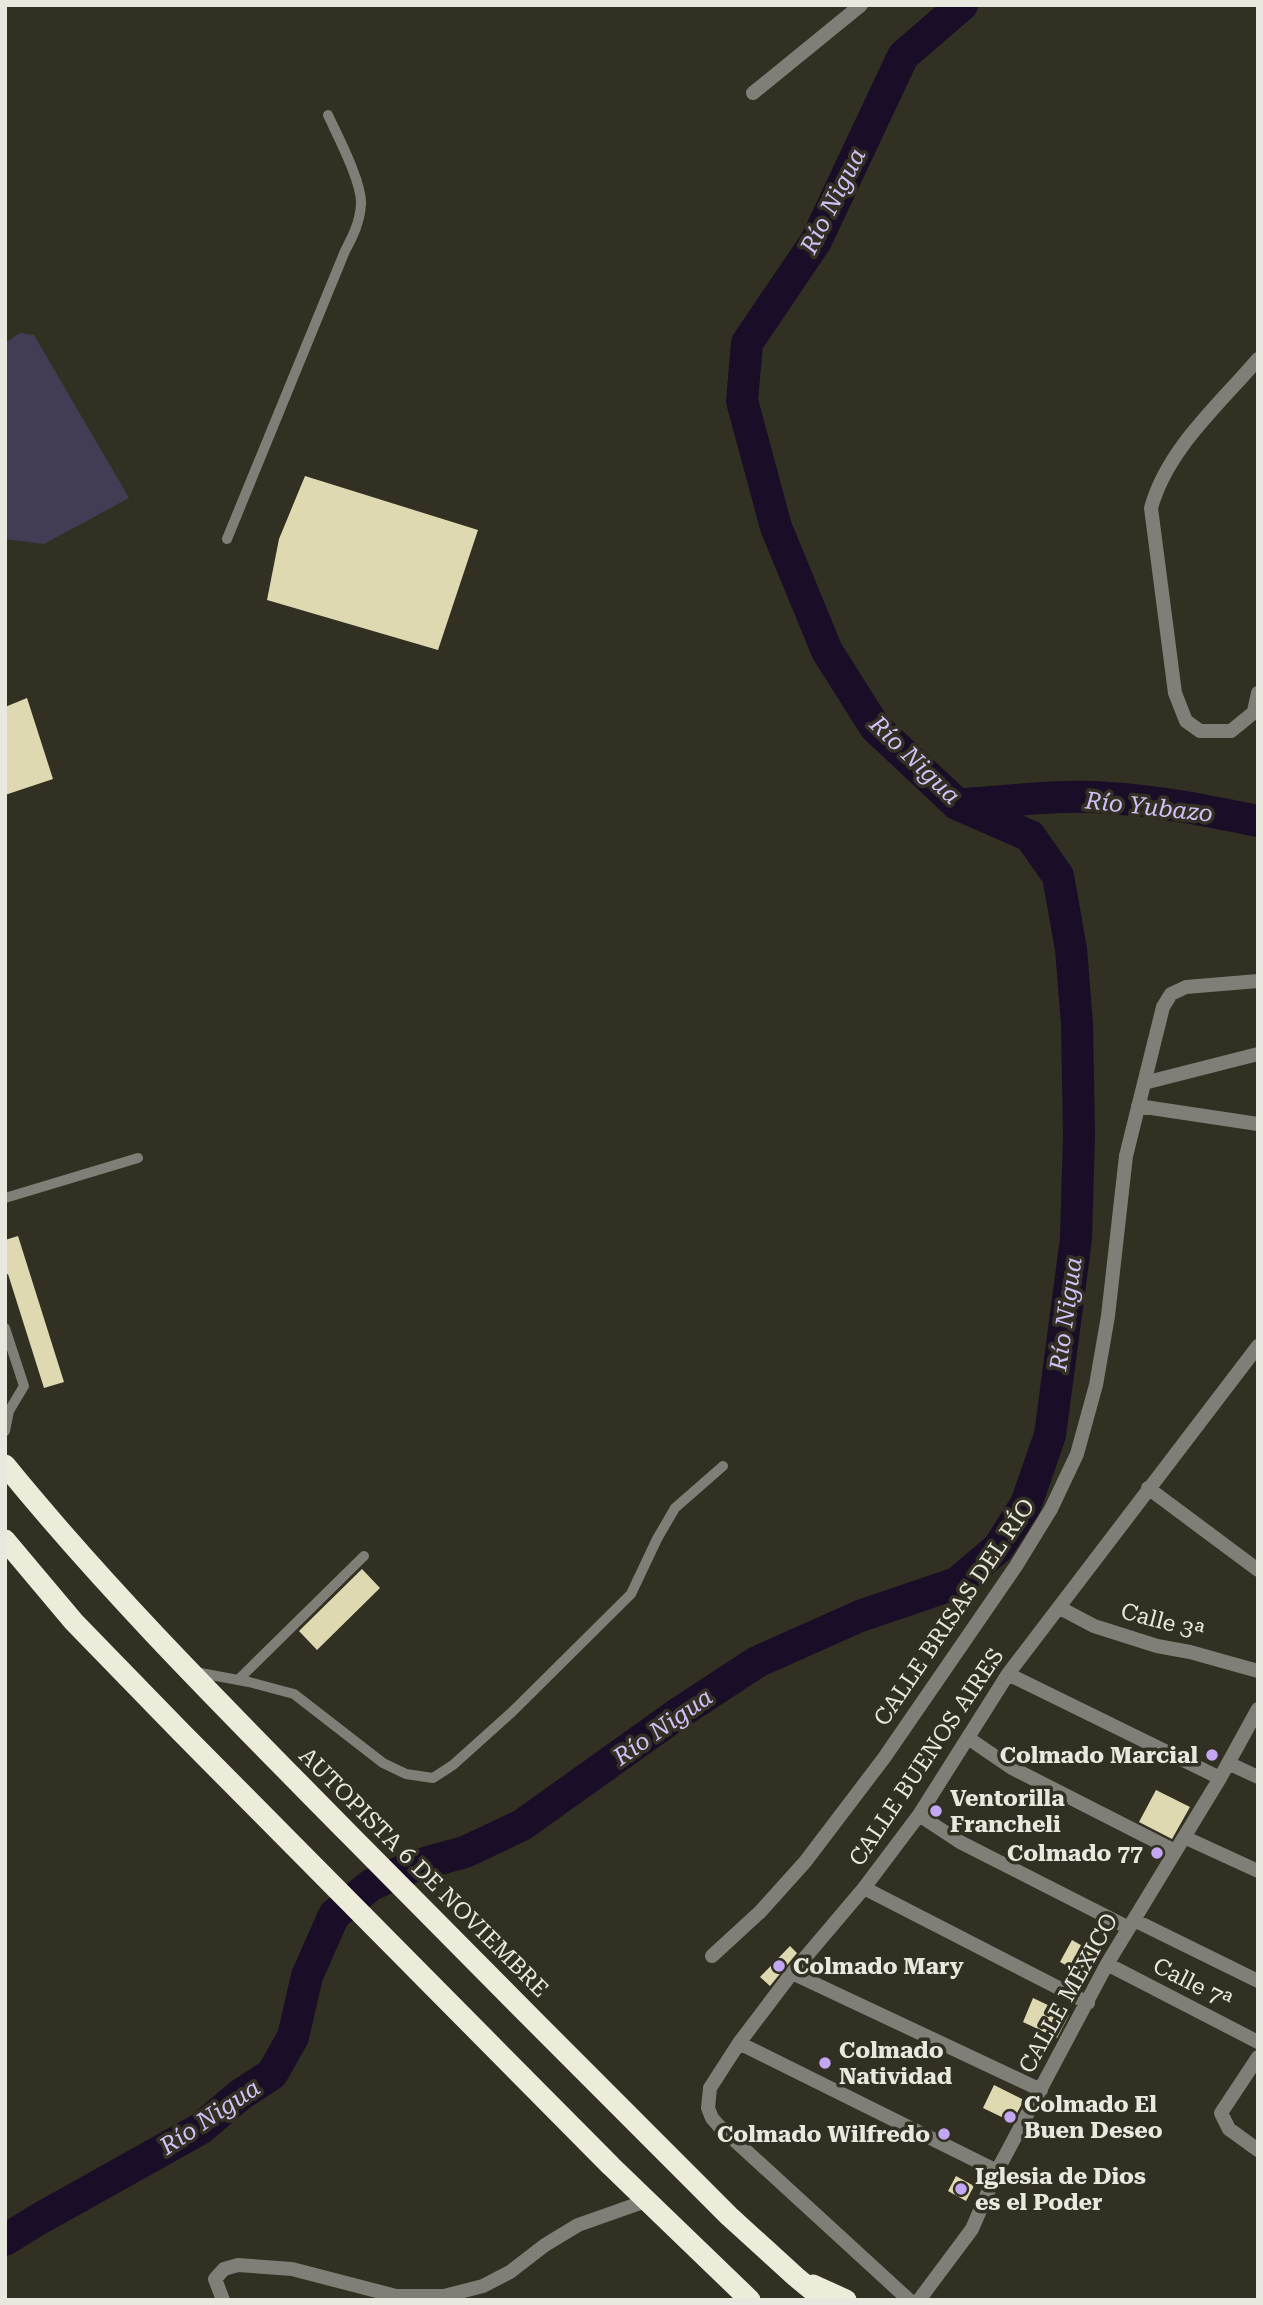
<svg xmlns="http://www.w3.org/2000/svg" width="1263" height="2305" font-family="'Roboto Serif',serif">
  <style>
    .green { fill: #443b55 }
    .lines { fill: none; stroke-linecap: round; stroke-linejoin: round }
    .river { stroke: #190d28; stroke-width: 32 }
    .building { fill: #dfd9b1 }
    .lane { stroke: #7f7e77; stroke-width: 10 }
    .street { stroke: #7f7e77; stroke-width: 14 }
    .highway { stroke: #edebd9; stroke-width: 21 }
    .poi-dot { fill: #c3a7f2; stroke: #323022; stroke-width: 2.5 }
    .labels { text-anchor: middle; stroke-width: 7; stroke-linejoin: round; paint-order: stroke }
    .street-label { font-size: 23px; fill: #e9e8df; stroke: #323022 }
    .poi-label { font-size: 23px; font-weight: bold; fill: #e9e8df; stroke: #323022; text-anchor: start }
    .water-label { font-size: 24px; font-style: italic; fill: #d4bffa; stroke: #323022 }
  </style>
  <rect width="100%" height="100%" fill="#323022"/>
  <path class="green" d="M20,333L34,335L129,498L44,544L5,539V343Z"/>
  <g class="lines">
    <path class="river" d="M964,804C1011,801 1062,794 1109,798C1159,801 1208,811 1258,821
      M5,2240L39,2219L200,2129L240,2095L272,2074L293,2037L307,1976L334,1915L371,1885L414,1866L465,1852L522,1825L676,1715L757,1662L860,1616L957,1583L998,1548L1026,1504L1050,1435L1076,1239L1079,1135L1077,1023L1071,949L1058,876L1030,836L957,804L875,727L827,651L776,527L742,401L747,343L816,241L903,56L962,5"/>
  </g>
  <path class="building" d="M305,476L478,530L438,650L267,600L279,539Z
    M27,698L53,779L5,795V707Z
    M18,1236L64,1382L44,1388L8,1274L5,1275V1240Z
    M362,1569L380,1588L317,1650L299,1631Z
    M1156,1790L1190,1807L1172,1839L1139,1822Z
    M1072,1940L1100,1956L1089,1978L1060,1962Z
    M790,1946L797,1953L770,1986L760,1977Z
    M1033,1998L1069,2015L1057,2038L1023,2022Z
    M994,2085L1024,2100L1012,2122L983,2108Z
    M956,2176L974,2186L966,2201L948,2191Z"/>
  <g class="lines">
    <path class="lane" d="M227,539L345,251C353,236 360,222 361,204C362,182 338,137 328,115
      M5,1198L138,1158
      M5,1328L24,1386L9,1411L5,1431
      M195,1672L249,1682L294,1694L383,1763L406,1774L433,1778L453,1765L512,1712L631,1594L657,1539L675,1508L723,1466
      M238,1680L364,1556"/>
    <path class="street" d="M753,93L861,5
      M1258,359C1219,405 1167,449 1151,508L1175,693L1186,721L1200,731H1231L1258,709
      M1254,711L1258,693
      M1144,1083L1258,1054
      M1138,1106L1258,1124
      M1148,1488L1258,1570
      M1060,1608L1094,1626L1157,1646L1190,1652L1258,1671
      M1008,1674L1220,1778
      M968,1738L1012,1768L1175,1851
      M1228,1763L1258,1777
      M919,1815L960,1842L1129,1928
      M1184,1837L1258,1871
      M864,1888L1088,2003
      M1134,1920L1258,1981
      M712,1956L760,1912L805,1862L884,1758L1016,1566L1051,1509L1077,1454L1096,1385L1108,1316L1126,1156L1163,1007L1171,994L1186,987L1258,981
      M1107,1964L1258,2042
      M792,1973L1041,2090
      M739,2043L997,2171
      M1258,2057L1221,2113L1229,2129L1258,2150
      M223,2300L215,2279L224,2269L238,2265L292,2269L396,2296H444L483,2286L510,2272L545,2245L578,2225L646,2201
      M909,2300L718,2125L712,2118L708,2108L710,2088L739,2043L792,1973L864,1888L919,1815L1008,1674L1258,1346
      M919,2300L972,2229L997,2171L1107,1964L1220,1778L1258,1709"/>
    <path class="highway" d="M5,1465C111,1595 230,1713 348,1833C475,1961 601,2089 729,2216L796,2277L824,2300
      M5,1540L74,1622L180,1731L611,2166L750,2300
      M813,2285L846,2300"/>
  </g>
  <g class="poi-dot">
    <circle cx="1212" cy="1755" r="7"/>
    <circle cx="936" cy="1811" r="7"/>
    <circle cx="1157" cy="1853" r="7"/>
    <circle cx="779" cy="1966" r="7"/>
    <circle cx="825" cy="2063" r="7"/>
    <circle cx="1010" cy="2117" r="7"/>
    <circle cx="944" cy="2134" r="7"/>
    <circle cx="961" cy="2189" r="7"/>
  </g>
  <g class="labels">
    <g class="street-label">
      <text transform="translate(954 1612) rotate(-56)" y="8">CALLE BRISAS DEL RÍO</text>
      <text transform="translate(1163 1621) rotate(15)" y="8">Calle 3ª</text>
      <text transform="translate(926 1757) rotate(-56)" y="8">CALLE BUENOS AIRES</text>
      <text transform="translate(424 1872) rotate(45)" y="8">AUTOPISTA 6 DE NOVIEMBRE</text>
      <text transform="translate(1193 1983) rotate(27)" y="8">Calle 7ª</text>
      <text transform="translate(1068 1993) rotate(-61)" y="8">CALLE MÉXICO</text>
    </g>
    <g class="poi-label">
      <text x="1198" y="1763" text-anchor="end">Colmado Marcial</text>
      <text x="950" y="1806">Ventorilla<tspan x="950" dy="26">Francheli</tspan></text>
      <text x="1143" y="1861" text-anchor="end">Colmado 77</text>
      <text x="793" y="1974">Colmado Mary</text>
      <text x="839" y="2058">Colmado<tspan x="839" dy="26">Natividad</tspan></text>
      <text x="1024" y="2112">Colmado El<tspan x="1024" dy="26">Buen Deseo</tspan></text>
      <text x="930" y="2142" text-anchor="end">Colmado Wilfredo</text>
      <text x="975" y="2184">Iglesia de Dios<tspan x="975" dy="26">es el Poder</tspan></text>
    </g>
    <g class="water-label">
      <text transform="translate(833 201) rotate(-63)" y="8">Río Nigua</text>
      <text transform="translate(915 760) rotate(44)" y="8">Río Nigua</text>
      <text transform="translate(1149 807) rotate(6)" y="8">Río Yubazo</text>
      <text transform="translate(1066 1314) rotate(-82)" y="8">Río Nigua</text>
      <text transform="translate(663 1727) rotate(-35)" y="8">Río Nigua</text>
      <text transform="translate(210 2117) rotate(-34)" y="8">Río Nigua</text>
    </g>
  </g>
  <rect width="1263" height="2305" fill="none" stroke="#e9e8df" stroke-width="14"/>
</svg>
